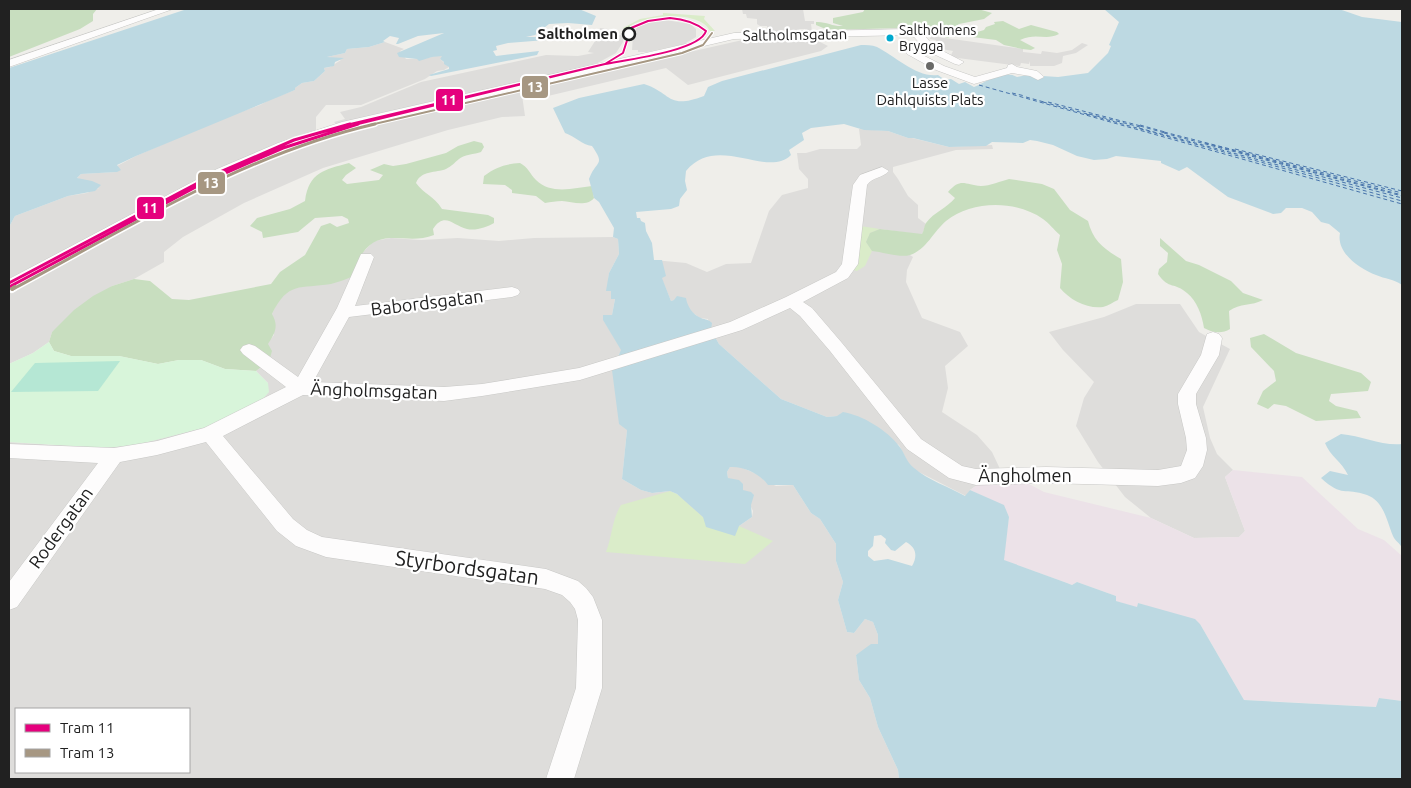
<svg xmlns="http://www.w3.org/2000/svg" width="1411" height="788" font-family="Ubuntu,sans-serif">
  <style>
    .residential { fill: #dedddb; fill-rule: evenodd }
    .industrial { fill: #ece2e8 }
    .grass { fill: #daecc9 }
    .forest { fill: #c8debf }
    .park { fill: #d8f5da }
    .pitch { fill: #b5e7d4 }
    .water { fill: #bdd9e2; fill-rule: evenodd }
    .lines { fill: none; stroke-linecap: round; stroke-linejoin: round }
    .ferry { stroke: #4874ab; stroke-width: 1; stroke-dasharray: 4 3; stroke-linecap: butt }
    .minor-casing { stroke: #c8c8c6; stroke-width: 1 }
    .minor { fill: #fdfcfc; fill-rule: evenodd }
    .tram-1-far1-casing { stroke: #fff; stroke-width: 4 }
    .tram-1-casing { stroke: #fff; stroke-width: 6 }
    .tram-2-far2-casing { stroke: #fff; stroke-width: 4 }
    .tram-2-far1-casing { stroke: #fff; stroke-width: 6 }
    .tram-2-casing { stroke: #fff; stroke-width: 8 }
    .tram-1-far1 { stroke: #e5007d; stroke-width: 2 }
    .tram-1 { stroke: #e5007d; stroke-width: 3 }
    .tram-2-far2 { stroke: #a69782; stroke-width: 2 }
    .tram-2-far1 { stroke: #a69782; stroke-width: 3 }
    .tram-2 { stroke: #a69782; stroke-width: 4 }
    .stop-dot { fill: #fff; stroke: #212121; stroke-width: 2.5 }
    .bus-dot { fill: #00a9ce; stroke: #fff; stroke-width: 2 }
    .poi-dot { fill: #696967; stroke: #fff; stroke-width: 2 }
    .labels { text-anchor: middle; stroke-width: 4.5; stroke-linejoin: round; paint-order: stroke }
    .far-bus-label { font-size: 14px; fill: #212121; stroke: #fff; text-anchor: start }
    .far-stop-label { font-size: 15px; font-weight: bold; fill: #212121; stroke: #fff; text-anchor: end }
    .far-street-label { font-size: 15px; fill: #212121; stroke: #fff }
    .far-poi-label { font-size: 15px; fill: #212121; stroke: #fff }
    .street-label { font-size: 18px; fill: #212121; stroke: #fff }
    .near-street-label { font-size: 21px; fill: #212121; stroke: #fff }
    .line-badge { stroke: #fff; stroke-width: 2 }
    .badge-label { font-size: 14px; text-anchor: middle; font-weight: bold; fill: #fff }
  </style>
  <rect width="100%" height="100%" fill="#efeeea"/>
  <path class="residential" d="M742,9H803L805,21H814V24H811L812,32H805V29H799L800,31H767V26H760L757,24V19L747,18L746,14H743Z
    M666,20L690,24L696,29V37L684,44L647,52H638V50H632L633,36L637,27L654,21Z
    M600,28L608,29V32H617V35H624L623,42L616,53L592,66L337,125L334,122L345,119L340,112L361,107L421,82L546,55L578,56L594,53L588,52L597,38H605L598,37Z
    M931,36L1023,49V52L1041,54L1042,51L1057,53L1072,50L1082,43L1088,45L1076,53L1063,56L1062,63L1054,66H1030V61L1029,64L1021,63L1020,66L950,57L953,51L936,48L937,46L934,45L936,40L930,39Z
    M747,39H814L828,46L821,51L688,85L666,68L531,100L522,90Z
    M385,42L404,49L400,51L406,59H423L440,55L443,56L440,59L449,67L444,70L437,71L425,79L361,105H326L316,117V133L322,138L513,91H519L522,95L525,116L502,117L448,130L323,168L244,203L183,237L164,252V262L134,279L112,286L52,332L49,342L33,353L9,364V227L15,216L68,196L87,193L99,188L77,178L81,174L117,172V166L136,156L218,120L260,105L271,99L295,90V88L302,83L314,81L325,71L324,68L330,67L341,60L327,57L345,53L347,49L369,47Z
    M859,129L888,131L908,138H912L949,147L992,145L993,149L956,150L893,167V172L898,179L908,196L918,205V218L926,224L922,235L880,229L895,254L910,255L913,257L907,270L906,282L922,318L960,332L968,346L945,366L948,388L942,412L977,435L992,452L1000,469L970,490L966,496L915,470L908,463L899,445L837,416L827,417L781,399L719,344L711,330L708,319L700,318L675,300L671,301L654,260L686,263L707,272L726,264L751,263L769,211L782,195L808,188V179L799,169L797,153H806L820,149H857L861,145Z
    M613,237L618,239L619,254L609,273L607,291H611L615,299L612,315L604,321L622,350L617,357L627,430L622,479L641,490L652,493L670,491L739,526L752,517L753,511L743,490L728,478L727,472L730,467L738,466L759,475L765,481L776,486L793,485L811,513L820,519L836,544V561L843,582L838,600L847,632L854,633L865,619L873,622L878,635V644L856,655L859,680L870,698L878,727L898,770L899,779H9V442L104,448L268,383L256,371L269,361L267,344L274,335L272,314L279,299L291,289L308,285L332,283L374,241L391,238L421,240L458,238L499,241L534,238ZM16,709H189V772H16Z
    M1136,304H1180L1199,332L1230,349L1203,407L1210,438L1217,454L1233,470L1225,477L1245,531L1239,537L1194,538L1151,518L1125,497L1098,462L1076,426L1084,398L1094,382L1063,350L1049,332L1104,317Z"/>
  <path class="industrial" d="M1000,469L1044,492L1151,518L1194,538L1239,537L1245,531L1225,477L1233,470L1302,477L1358,529L1384,540L1402,556V701L1379,698L1377,707L1244,700L1200,624L1138,603L1137,608L1116,601V596L1077,582L1072,585L1067,583L1003,560L1009,517L1004,506L970,490Z"/>
  <path class="grass" d="M663,13L705,16L704,19L715,31H710C700,9 640,14 625,30L623,28L640,19L663,15Z
    M860,226L880,229L870,233L866,242L872,251L865,266L857,271L853,270Z
    M670,491L677,494L703,517L739,526L773,541L745,564L606,552C612,537 612,519 621,505Z"/>
  <path class="forest" d="M9,9H97L93,14V21L80,29L9,57Z
    M865,9H978L992,13L984,19L959,24L949,35V38L901,28L828,30L816,25V22C825,21 834,27 843,26L833,23V18L863,12Z
    M1003,21L1019,29L1031,25L1057,32L1059,34C1045,41 1037,32 1020,40L1035,48L1031,50L1022,49L1004,45L996,40L964,36L984,30L986,27L995,24L994,22Z
    M474,141L482,143L484,147L481,152C475,154 463,155 459,159C454,163 452,166 446,169C436,173 421,170 416,183C424,194 434,196 442,209L488,215L494,218V223C487,227 476,231 467,229C453,226 445,211 433,229L434,235C407,246 381,226 362,254C358,260 356,269 354,276C346,279 339,282 331,284C300,289 288,281 272,314C279,326 275,333 268,344L272,351L269,361L256,371L225,369L201,360H179L158,364L119,356H71L54,351L49,342L52,332L74,310L93,296L112,286L134,279L150,281L172,299L189,300L271,284L280,272L305,255L321,226L330,223L337,227L349,223L348,219L342,216L315,218L298,232L263,238L262,232L250,226L257,218L290,209L305,201C309,172 324,170 349,163L356,168L346,175L342,180L347,184L379,180L383,175L370,170L384,164L393,166L406,164L446,153L458,146Z
    M520,163C528,167 530,174 536,180C551,195 574,188 592,186L594,198C587,207 572,202 562,201C556,201 551,202 545,203L536,196L512,193V190L505,185L483,184L484,176C496,167 506,164 520,163Z
    M1009,179L1042,184L1054,189L1070,210L1088,221C1093,241 1104,249 1121,259L1123,282L1118,300C1113,302 1108,306 1103,307C1087,309 1070,300 1060,288L1062,264L1057,250L1060,235C1054,230 1049,223 1043,219C1016,200 972,200 946,221C934,231 926,250 910,255C900,258 883,252 872,251L866,242L870,233L880,229L922,234C924,231 924,226 926,223C934,212 947,208 955,198L948,192C961,177 965,185 981,186C990,186 1001,181 1009,179Z
    M1160,238L1186,261L1199,265L1231,281L1243,293L1263,300C1252,306 1240,303 1229,311L1230,329C1222,334 1213,333 1204,328C1202,315 1197,301 1187,293C1175,282 1169,290 1158,274L1159,269L1167,262L1168,253L1160,246Z
    M1264,334L1296,353L1361,373L1371,382L1368,391L1331,394L1329,401L1336,406L1357,411L1361,418L1316,421L1286,406L1274,404L1268,409L1257,404L1263,391L1276,381L1274,371L1251,347L1250,338Z"/>
  <path class="park" d="M49,342L54,351L71,356H119L158,364L179,360H201L225,369L256,371L268,383L269,392L259,403L211,426L136,445L104,448L9,442V364L33,353Z"/>
  <path class="pitch" d="M120,361L98,391L11,392L35,363Z"/>
  <path class="water" d="M187,9H579L596,16L592,25L568,23L549,24L535,35L526,37H546V40L508,43L496,46L497,50L493,51L496,56L539,51L537,55L431,76L429,75L449,69V67L444,64V62L440,59L442,56L432,57L419,61L417,59L399,57L397,53L444,33L418,36L398,44H396L399,38L390,36L383,41L385,42L369,47L347,49L345,53L327,57L344,58L335,62L334,66L324,68L325,71L314,81L302,83L295,88V90L136,156L117,165L121,170L117,172L81,174L77,178L92,181L101,185L95,191L68,196L15,216L9,227V68Z
    M1104,9H1339L1362,17L1402,22V285C1394,279 1385,279 1376,275C1360,269 1336,253 1340,233L1329,224L1321,222L1312,212L1302,208H1286L1281,213L1273,214L1228,197L1187,167L1179,171L1161,163V161L1116,156L1107,159L1094,160L1077,156L1053,145L1037,141L1030,140L1023,143L992,142L986,146L949,147L913,138H908L888,131L864,130L844,124L811,128L802,133L804,140L789,150L791,155C767,179 717,133 686,171L685,181L687,190L680,199L679,206L671,209L636,212L637,218H640L641,221L645,223L646,231L652,243L654,260H662L666,276L662,278L671,301L674,300L677,296L686,298C687,306 693,315 701,318C706,320 708,319 712,323L711,330L719,344L781,399L827,417L837,416L843,412C862,415 887,430 899,446C905,453 906,462 914,468C928,480 949,487 965,496L970,490L1004,505L1009,517L1004,560L1067,583L1072,585L1077,582L1116,596V601L1137,607L1138,603L1195,619L1200,624L1244,700L1376,707L1379,698L1402,701V779H899L898,770L878,727L870,698L859,680L856,655L871,644H878V635L873,622L865,619L854,633L847,632L838,600L843,582L836,561V544L820,519L811,513L793,485H768C760,474 744,466 730,467L727,472L728,478L739,480L743,484V490L751,492L754,495L751,505L752,517L739,526L735,536L706,527L703,517L677,494L670,491L652,493L641,490L622,479L627,430L619,424L612,370L621,350L603,320V315H612L615,299H611V291H606L609,273L619,254L618,239L613,237L614,228L599,202L594,198L589,179C596,160 606,166 592,146C582,145 575,136 565,133L553,108L579,98L644,84C672,93 667,110 704,96L708,87L722,81L861,45C866,45 872,45 877,47C895,56 917,78 938,75L945,80L951,79L959,84L965,82L974,87C986,82 1004,69 1017,77L1027,75L1058,77L1088,73L1108,53L1111,46L1109,45L1119,22ZM881,535L886,539L885,543L891,550L895,551L906,542C916,547 918,556 912,566L888,559L874,561L868,556V551L873,546L874,536Z
    M1341,434C1362,436 1382,446 1402,444V548C1400,543 1395,541 1393,536C1387,522 1384,501 1367,495C1344,487 1343,498 1321,478L1330,471L1348,475C1342,462 1330,456 1325,443Z"/>
  <g class="lines">
    <path class="ferry" d="M979,85L1402,204
      M1012,93L1025,96
      M1026,97L1044,102
      M1043,102L1087,114
      M1048,102L1141,126
      M1086,114L1402,201
      M1089,114L1140,127
      M1140,125L1165,132
      M1140,126L1165,133
      M1139,128L1402,198
      M1164,132L1402,193
      M1164,133L1402,196
      M1205,143L1402,195
      M1235,149L1402,191"/>
    <g class="minor-casing">
      <path id="minor" d="M159,9H173L9,67V60Z
        M907,29L922,33L935,47L964,62L959,65L955,64L927,51L914,37L907,35L734,39L350,128L288,149L227,175L15,288L9,290V279L217,169L278,143L342,122L734,33Z
        M911,49L944,66L975,77L1007,68L1008,65L1012,64L1017,67L1037,71L1044,77L1038,80L1030,76L1012,73L974,84L936,70L907,54L906,52L907,50Z
        M882,167L889,171C883,178 872,177 867,185L858,264L848,278L803,302L812,308L842,343L921,439L962,466L976,469L1046,467L1158,470L1181,466L1187,450L1186,438L1178,404V394L1201,355L1207,334L1213,332L1219,334L1222,338L1219,355L1196,394V404L1206,438L1207,450L1203,466L1195,478L1181,483L1158,486L1046,483L976,485L949,478L907,449L830,351L800,316L790,308L742,330L580,380L482,396L444,401L303,395L223,436L293,519L307,530L322,537L546,569L578,581L586,588L593,597L602,620V688L574,779H546L576,688L578,620L575,609L570,602L562,595L545,589L326,557L296,546L277,531L206,442L157,455L120,462L17,607L9,610V582L98,463L9,458V444L114,448L157,441L204,428L286,387L243,354L240,350L243,346L249,344L255,346L298,377L337,308L361,254H371L374,257L355,306L512,287L518,289L520,292L518,295L512,297L349,317L313,382L444,387L482,384L579,368L730,322L786,297L836,272L842,264L853,185L860,175Z"/>
    </g>
    <use href="#minor" class="minor"/>
    <g class="tram-1-far1-casing">
      <path id="tram-1-far1" d="M670,18C684,19 695,22 706,31C700,51 625,60 605,64L623,53L631,28L648,21Z
        M346,125L605,64
        M354,125L605,64"/>
    </g>
    <g class="tram-1-casing">
      <path id="tram-1" d="M9,283L211,176L294,140L350,124
        M9,287L207,181L283,148L358,124"/>
    </g>
    <g class="tram-2-far2-casing">
      <path id="tram-2-far2" d="M370,125L682,53L703,45L712,33"/>
    </g>
    <g class="tram-2-far1-casing">
      <path id="tram-2-far1" d="M13,289C129,227 245,154 375,124"/>
    </g>
    <g class="tram-2-casing">
      <path id="tram-2" d="M12,289L15,287"/>
    </g>
    <use href="#tram-1-far1" class="tram-1-far1"/>
    <use href="#tram-1" class="tram-1"/>
    <use href="#tram-2-far2" class="tram-2-far2"/>
    <use href="#tram-2-far1" class="tram-2-far1"/>
    <use href="#tram-2" class="tram-2"/>
  </g>
  <circle class="stop-dot" cx="629" cy="34" r="6"/>
  <circle class="bus-dot" cx="890" cy="38" r="4.5"/>
  <circle class="poi-dot" cx="930" cy="66" r="5"/>
  <g class="labels">
    <g class="far-bus-label">
      <text x="899" y="35">Saltholmens<tspan x="899" dy="16">Brygga</tspan></text>
    </g>
    <g class="far-stop-label">
      <text x="618" y="39">Saltholmen</text>
    </g>
    <g class="far-street-label">
      <text transform="translate(795 35) rotate(-1)" y="5">Saltholmsgatan</text>
    </g>
    <g class="far-poi-label">
      <text x="930" y="88">Lasse<tspan x="930" dy="17">Dahlquists Plats</tspan></text>
    </g>
    <g class="street-label">
      <text transform="translate(427 303) rotate(-7)" y="6">Babordsgatan</text>
      <text transform="translate(374 391) rotate(2)" y="6">Ängholmsgatan</text>
      <text x="1025" y="482">Ängholmen</text>
      <text transform="translate(61 528) rotate(-54)" y="6">Rodergatan</text>
    </g>
    <g class="near-street-label">
      <text transform="translate(467 568) rotate(8)" y="7">Styrbordsgatan</text>
    </g>
  </g>
  <g class="line-badge">
    <rect x="521" y="75" width="28" height="24" rx="5" fill="#a69782"/>
    <rect x="435" y="88" width="29" height="24" rx="5" fill="#e5007d"/>
    <rect x="197" y="171" width="29" height="24" rx="5" fill="#a69782"/>
    <rect x="136" y="196" width="29" height="24" rx="5" fill="#e5007d"/>
  </g>
  <g class="badge-label">
    <text x="535" y="92">13</text>
    <text x="449" y="105">11</text>
    <text x="211" y="188">13</text>
    <text x="150" y="213">11</text>
  </g>
  <rect width="1411" height="788" fill="none" stroke="#212121" stroke-width="20"/>
  <rect x="15" y="708" width="175" height="65" fill="#ffffff" stroke="#a6a6a6"/>
  <rect x="25" y="724" width="25" height="8" fill="#e5007d" stroke="#a6a6a6"/>
  <text x="60" y="733" font-size="15" fill="#212121">Tram 11</text>
  <rect x="25" y="749" width="25" height="8" fill="#a69782" stroke="#a6a6a6"/>
  <text x="60" y="758" font-size="15" fill="#212121">Tram 13</text>
</svg>
